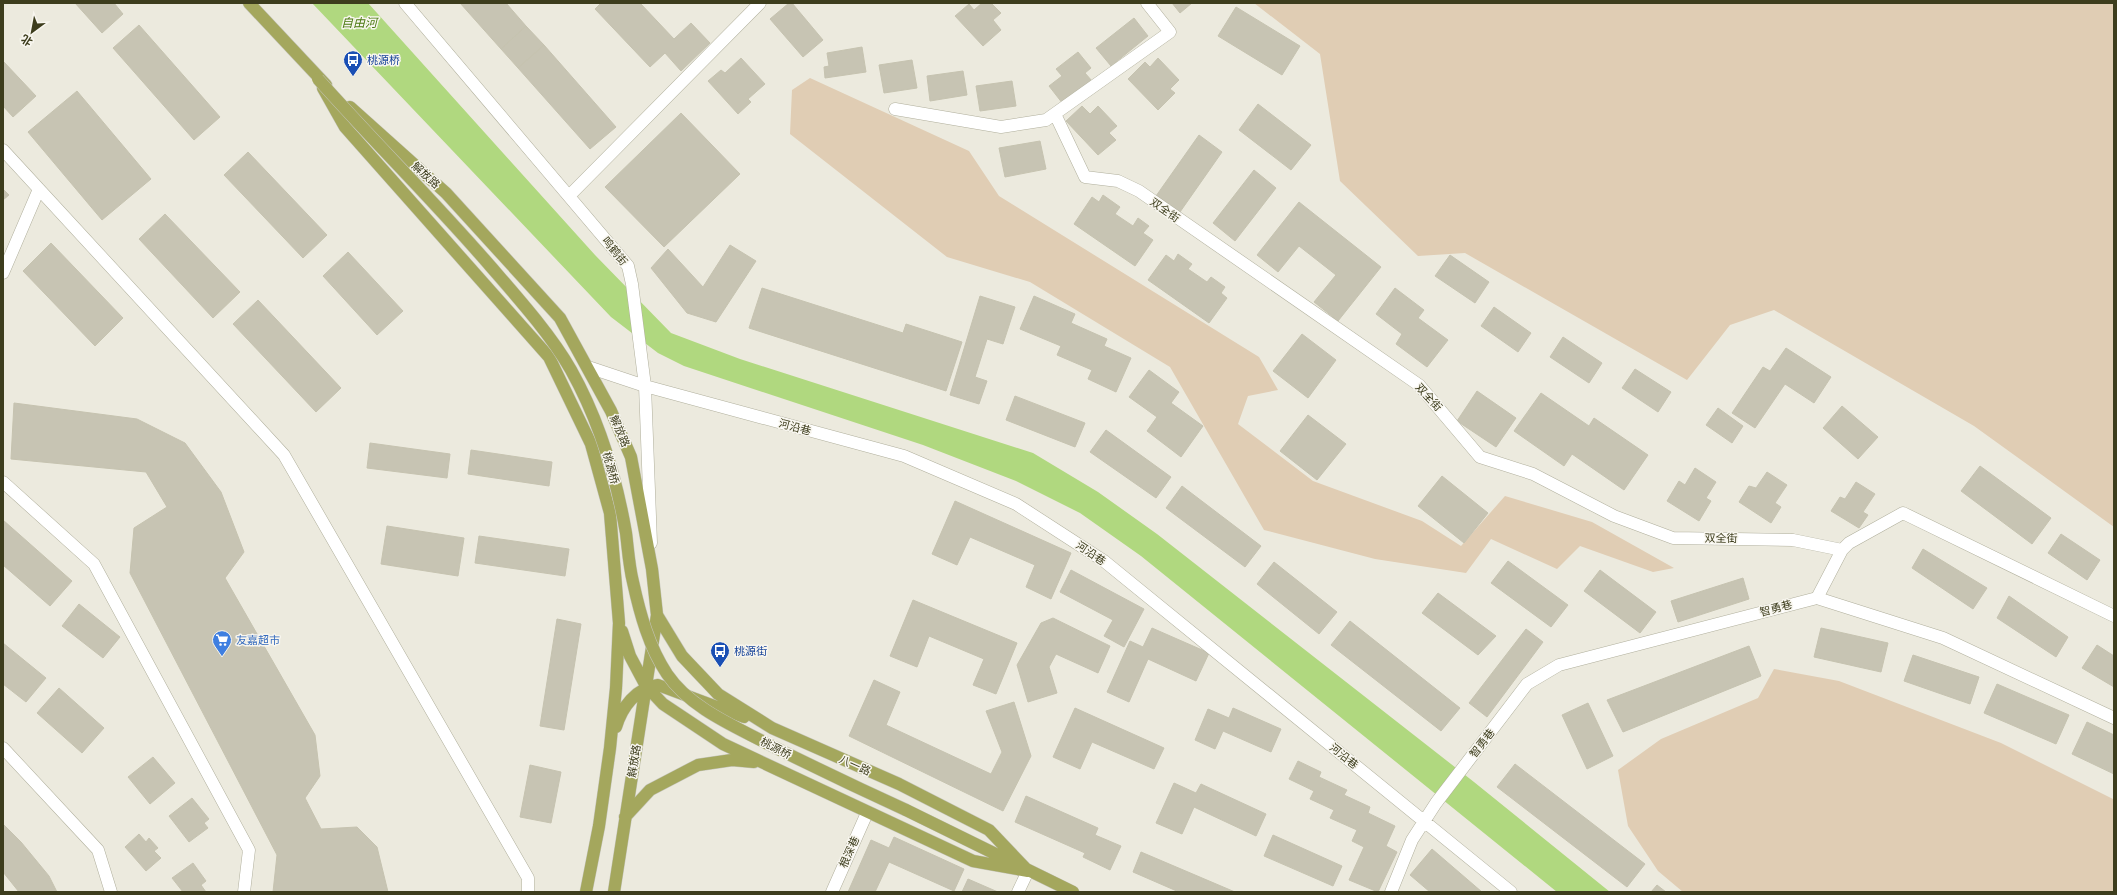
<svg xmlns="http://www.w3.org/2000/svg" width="2117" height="895" font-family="'DM Sans','Noto Sans SC',sans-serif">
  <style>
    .green { fill: #e0cdb4 }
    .water { fill: #b0d87f }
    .building { fill: #c7c4b3; stroke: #c6c3b0 }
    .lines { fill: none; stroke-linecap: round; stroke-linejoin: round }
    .minor-casing { stroke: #b0af9c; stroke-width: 13 }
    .major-casing { stroke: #c5c5bb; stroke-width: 13 }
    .minor { stroke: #fff; stroke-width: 12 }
    .major { stroke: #a4a75d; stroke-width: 12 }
    .major-bridge-casing { stroke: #c5c5bb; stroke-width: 13; stroke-linecap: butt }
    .major-bridge { stroke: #a4a75d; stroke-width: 12 }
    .labels { text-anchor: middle; stroke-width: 3; stroke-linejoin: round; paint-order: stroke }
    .transit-label { font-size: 11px; fill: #164399; stroke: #f8f6ef; text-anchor: start }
    .street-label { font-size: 11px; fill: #3d3d1d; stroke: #f8f6ef }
    .shop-label { font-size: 11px; fill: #366cbe; stroke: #f8f6ef; text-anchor: start }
    .water-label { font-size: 12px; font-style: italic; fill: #4a7a11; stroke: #f8f6ef }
  </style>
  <rect width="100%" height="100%" fill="#eceade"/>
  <path class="green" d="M1254,3H2114V527L1974,426L1774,310L1730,325L1687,380L1465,253L1418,256L1340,181L1320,54Z
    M810,78L969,151L999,196L1259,357L1278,390L1248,396L1238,424L1313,481L1422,521L1461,546L1505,496L1592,522L1674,568L1653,572L1580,546L1557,569L1491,539L1466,573L1375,559L1264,530L1170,367L1030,282L947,257L790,134L792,90Z
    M1774,669L1839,681L2001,743L2113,799L2114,892H1683L1658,871L1628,826L1618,770L1661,739L1758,698Z"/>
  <path class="water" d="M312,3H368L595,255L671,333L740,359L1033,453L1098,492L1157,534L1474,782L1610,892H1557L1141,556L1080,513L1016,481L923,445L684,366L658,353L611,317Z"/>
  <path class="building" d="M75,3H114L123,14L102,33Z
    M460,3H506L526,26L501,49Z
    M601,3H640L674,39L691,23L710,43L681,71L665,53L650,67L595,9Z
    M789,3H792L823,40L803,57L770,19Z
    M982,3H991L1001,13L993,20L1001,30L983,46L955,16L969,4L974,10Z
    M1172,3H1192L1180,13Z
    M1236,7L1300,46L1282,75L1218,36Z
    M1134,18L1148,36L1111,66L1096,48Z
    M139,25L220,117L194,140L113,48Z
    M526,26L544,45L518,68L501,49Z
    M544,45L616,127L590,149L518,68Z
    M862,47L866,72L825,78L824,67L829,66L827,53Z
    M1078,52L1091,68L1085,73L1092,81L1063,104L1049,86L1062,76L1056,69Z
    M741,58L765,84L748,99L751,102L738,114L708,81L721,70L725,73Z
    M1158,58L1179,80L1170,89L1175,93L1158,110L1128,79L1145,62L1150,67Z
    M912,60L917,88L884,93L879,65Z
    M3,61L36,96L13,117L3,106Z
    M963,71L967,95L930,101L927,76Z
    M1012,81L1016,106L980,111L976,86Z
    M77,91L151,179L102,220L28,132Z
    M1258,104L1311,145L1291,170L1239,130Z
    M1082,106L1090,114L1098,106L1117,126L1109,133L1116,140L1098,155L1066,121Z
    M681,113L740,174L664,247L605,187Z
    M1199,135L1222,152L1180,212L1156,196Z
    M1040,141L1046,169L1005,177L999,148Z
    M248,152L327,235L303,258L224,175Z
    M1254,170L1276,188L1235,241L1213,223Z
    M3,189L9,195L3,200Z
    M1103,195L1120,207L1115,214L1133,226L1138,218L1149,226L1143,233L1153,240L1135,266L1074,224L1092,197L1099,202Z
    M1299,202L1381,267L1338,321L1314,302L1336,275L1299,246L1278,272L1257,255Z
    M165,214L240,292L213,318L139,239Z
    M51,243L123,318L95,346L23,271Z
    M730,245L756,261L716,322L687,313L651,268L668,249L703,287Z
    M348,252L403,311L377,335L323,276Z
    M1178,254L1192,264L1188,269L1207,282L1211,277L1225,287L1221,293L1227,298L1209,323L1148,280L1166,255L1174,261Z
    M1450,255L1489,282L1475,303L1435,276Z
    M762,288L903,333L906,324L962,342L946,391L749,328Z
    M1395,288L1424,310L1418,318L1448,340L1427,367L1396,344L1402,334L1376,314Z
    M980,296L1015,307L1003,344L987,339L975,377L987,381L979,404L950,395Z
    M1034,296L1075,314L1071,323L1107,339L1104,346L1131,358L1116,392L1088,379L1092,370L1057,355L1061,346L1020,329Z
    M258,300L341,388L316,412L233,324Z
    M1494,307L1531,333L1518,352L1481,326Z
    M1302,334L1336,360L1308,398L1273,371Z
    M1563,337L1602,363L1589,383L1550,357Z
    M1786,348L1831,377L1814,403L1785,384L1755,428L1732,413L1763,367L1770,371Z
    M1635,369L1671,392L1658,412L1622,388Z
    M1149,370L1179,392L1171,403L1203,426L1181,457L1147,431L1157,417L1129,397Z
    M1477,391L1516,418L1496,447L1457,421Z
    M1541,393L1589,426L1594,418L1648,455L1624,490L1572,454L1564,466L1514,431Z
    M1015,396L1085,423L1075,447L1006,420Z
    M14,403L137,419L185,443L221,492L244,552L225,578L315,735L320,776L305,798L321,829L357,827L377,847L388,892H273L277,855L130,573L134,528L167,507L146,472L11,459Z
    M1842,406L1878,437L1858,459L1823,428Z
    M1718,408L1743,426L1732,443L1706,425Z
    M1308,415L1346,444L1317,480L1280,451Z
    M1106,430L1171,477L1156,498L1090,452Z
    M370,443L450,454L447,478L367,468Z
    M471,450L552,462L549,486L468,474Z
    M1980,466L2051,518L2032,544L1961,491Z
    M1695,468L1716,482L1706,498L1711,501L1699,521L1667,501L1679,481L1685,485Z
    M1767,472L1787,485L1775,503L1781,507L1771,523L1739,502L1749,486L1756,488Z
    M1442,476L1488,513L1464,543L1418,506Z
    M1856,482L1875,494L1863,512L1868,515L1859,528L1831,511L1840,497L1845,499Z
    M1182,486L1261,546L1245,567L1166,508Z
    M955,501L1071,553L1051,599L1026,587L1035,565L970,537L957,565L932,554Z
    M3,520L72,581L50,606L3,565Z
    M387,526L464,538L458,576L381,564Z
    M2061,534L2100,560L2087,580L2048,553Z
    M479,536L569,549L565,576L475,563Z
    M1923,549L1987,588L1973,609L1912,568Z
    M1508,561L1568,605L1551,627L1491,583Z
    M1274,562L1337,612L1319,634L1257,584Z
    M1071,570L1144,609L1124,647L1104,636L1113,620L1060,592Z
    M1600,570L1656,612L1640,633L1584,591Z
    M1743,578L1749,599L1678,622L1671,601Z
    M1438,593L1496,636L1478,655L1422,613Z
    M2009,596L2068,637L2056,657L1997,618Z
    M913,600L1017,643L996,694L973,685L984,659L929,636L917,667L890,656Z
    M79,604L120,637L103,658L62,626Z
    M1053,618L1110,646L1098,673L1056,654L1049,667L1057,693L1028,702L1017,665L1041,623Z
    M557,619L581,624L564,730L540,726Z
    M1350,621L1460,708L1441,731L1331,645Z
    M1152,628L1209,653L1196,681L1148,659L1129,702L1107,692L1130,641L1143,647Z
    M1821,628L1888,643L1881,672L1814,657Z
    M1526,629L1543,642L1487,717L1469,703Z
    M3,643L46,678L26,702L3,684Z
    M2097,645L2114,656V687L2082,668Z
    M1749,646L1761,676L1623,732L1607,700Z
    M1913,655L1979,677L1970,704L1904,681Z
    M874,680L900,692L886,725L991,774L1002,752L986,711L1014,702L1031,756L1003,811L849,736Z
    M1997,684L2069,715L2056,744L1984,713Z
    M59,688L104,728L82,753L37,713Z
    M1588,703L1613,756L1587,769L1562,715Z
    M1075,708L1164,748L1154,769L1092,742L1080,769L1053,757Z
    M1233,708L1281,729L1271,752L1223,731L1215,749L1195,740L1208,709L1229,718Z
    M2087,722L2114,735V774L2072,754Z
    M153,757L175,783L150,804L128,777Z
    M1298,761L1321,772L1319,777L1347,790L1344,795L1370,807L1368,813L1395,826L1386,846L1397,852L1378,892L1349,880L1364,847L1352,841L1357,830L1330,818L1334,810L1310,799L1314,791L1289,779Z
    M1515,764L1645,864L1627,887L1497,787Z
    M530,765L561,772L551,823L520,817Z
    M1174,783L1196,793L1201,784L1266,814L1256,836L1194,807L1182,834L1156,823Z
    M1026,796L1098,828L1095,835L1121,846L1110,870L1083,857L1085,853L1015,822Z
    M192,798L209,819L204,823L208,828L189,842L169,816Z
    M3,824L21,842L49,876L57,892H19L3,872Z
    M139,834L146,842L149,838L158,848L154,851L161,858L146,871L125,847Z
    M1273,835L1342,866L1333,886L1264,856Z
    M894,837L964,869L954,891L889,862L875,892H848L871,840L889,848Z
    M1432,849L1482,892H1430L1410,875Z
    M1141,852L1235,892H1179L1133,872Z
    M193,863L206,881L201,885L206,892H183L172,878Z
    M968,879L998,892H962Z
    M1657,885L1666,892H1651Z"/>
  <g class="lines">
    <g class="minor-casing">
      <path id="minor" d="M405,3L628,266L632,284L645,386L651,543
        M895,109L1001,127L1046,120L1170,32L1147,3
        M1055,114L1085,177L1118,181L1139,191L1419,385L1480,457L1533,474L1614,516L1673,538L1793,540L1842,550
        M3,150L284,455L528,878V892
        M569,196L760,3
        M3,273L39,189
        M588,367L645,386L904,456L1016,504L1104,561L1511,892
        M3,482L94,564L249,850L244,892
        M1817,598L1842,550L1849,543L1903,513L2114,616
        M3,748L98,850L111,892
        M832,892L867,813
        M1018,892L1028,871
        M1391,892L1412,840L1436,803L1527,684L1559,665L1817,598L1943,638L2114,718"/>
    </g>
    <g class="major-casing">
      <path id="major" d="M249,3L326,85
        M323,88L345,127L549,357L591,444L610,513L619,623L616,688L610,748L599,826L586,892
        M350,107L446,193L560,318L611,411L631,457L652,569L657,615L614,892
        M657,615L682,656L718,694L772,728L899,784L989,830L1028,871
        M622,631L630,656L646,686L663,704L723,744L973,861L1028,871
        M616,727C622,707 636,688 658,685L744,717
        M906,810L1073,892
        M625,817L650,790L698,765L732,760L754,762"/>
    </g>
    <use href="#minor" class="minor"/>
    <use href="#major" class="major"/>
    <g class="major-bridge-casing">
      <path id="major-bridge" d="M318,79C375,143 436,203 492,268C518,298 551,335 571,370C599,420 616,476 626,533C628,549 629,566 633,582C640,614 649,647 667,674C690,708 734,726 768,744C814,767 860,789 906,810"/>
    </g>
    <use href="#major-bridge" class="major-bridge"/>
  </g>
  <defs>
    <g id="bus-pin" transform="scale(1)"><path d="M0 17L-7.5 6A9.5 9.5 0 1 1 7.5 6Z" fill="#1a4fb4" stroke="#f8f6ef"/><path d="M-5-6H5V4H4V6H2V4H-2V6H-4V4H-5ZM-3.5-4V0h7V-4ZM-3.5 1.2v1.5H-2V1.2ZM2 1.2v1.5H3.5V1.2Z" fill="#fff"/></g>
    <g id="supermarket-pin" transform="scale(1)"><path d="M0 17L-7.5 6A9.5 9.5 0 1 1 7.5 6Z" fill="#3f7fe0" stroke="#f8f6ef"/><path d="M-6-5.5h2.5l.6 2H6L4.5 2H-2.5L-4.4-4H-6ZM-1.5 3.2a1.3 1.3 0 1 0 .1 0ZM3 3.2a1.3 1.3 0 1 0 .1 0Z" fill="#fff"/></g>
  </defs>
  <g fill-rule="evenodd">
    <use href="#bus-pin" x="353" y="60"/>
    <use href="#supermarket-pin" x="222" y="640"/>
    <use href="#bus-pin" x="720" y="651"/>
  </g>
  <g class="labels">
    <g class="transit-label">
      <text x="367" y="64">桃源桥</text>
      <text x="734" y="655">桃源街</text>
    </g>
    <g class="street-label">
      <text transform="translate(426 175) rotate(42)" y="4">解放路</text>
      <text transform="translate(1165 210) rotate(35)" y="4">双全街</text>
      <text transform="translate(615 251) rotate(51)" y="4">鸣鹤街</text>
      <text transform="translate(1429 397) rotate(47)" y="4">双全街</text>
      <text transform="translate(795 427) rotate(15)" y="4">河沿巷</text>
      <text transform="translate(620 431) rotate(67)" y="4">解放路</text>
      <text transform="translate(611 468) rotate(75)" y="4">桃源桥</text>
      <text transform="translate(1721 538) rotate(1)" y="4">双全街</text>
      <text transform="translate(1091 553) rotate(34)" y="4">河沿巷</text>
      <text transform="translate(1776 608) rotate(-15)" y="4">智勇巷</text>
      <text transform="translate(1482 743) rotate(-52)" y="4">智勇巷</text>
      <text transform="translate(776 748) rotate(27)" y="4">桃源桥</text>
      <text transform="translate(1344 756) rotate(39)" y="4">河沿巷</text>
      <text transform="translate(634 761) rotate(-81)" y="4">解放路</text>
      <text transform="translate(855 765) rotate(24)" y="4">八一路</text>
      <text transform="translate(849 852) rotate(-66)" y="4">根深巷</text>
    </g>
    <g class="shop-label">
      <text x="236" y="644">友嘉超市</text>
    </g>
    <g class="water-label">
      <text x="359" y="27">自由河</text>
    </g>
  </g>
  <rect width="2117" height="895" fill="none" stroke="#3d3d1d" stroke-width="8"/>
  <g transform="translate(32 32) rotate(212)" stroke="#f8f6ef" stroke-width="3" paint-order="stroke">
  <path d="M0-3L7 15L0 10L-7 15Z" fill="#3d3d1d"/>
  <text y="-6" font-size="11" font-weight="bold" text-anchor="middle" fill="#3d3d1d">北</text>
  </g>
</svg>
